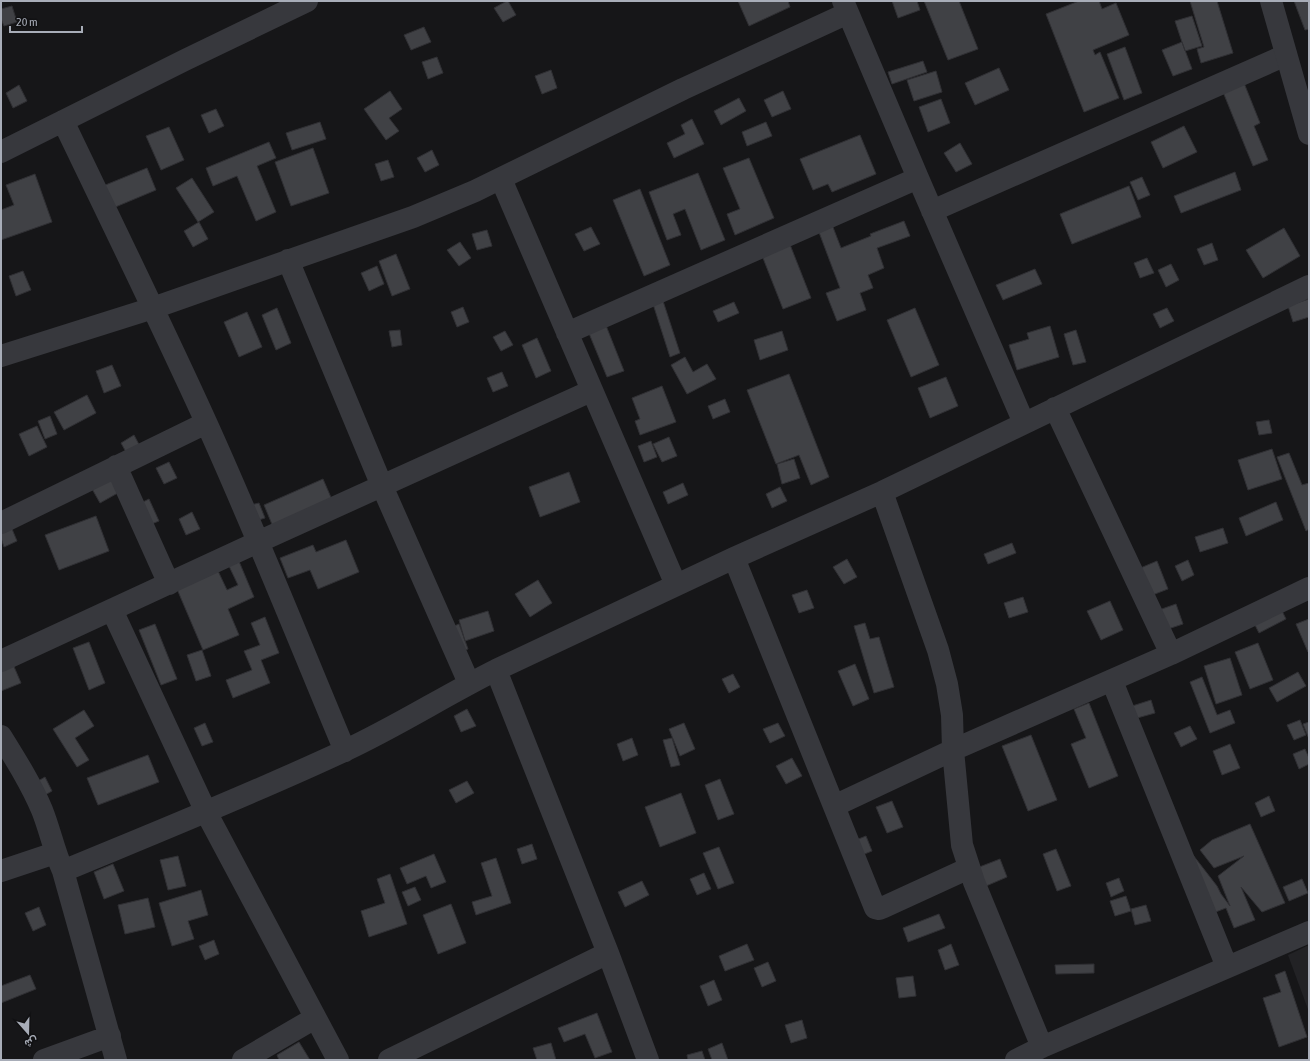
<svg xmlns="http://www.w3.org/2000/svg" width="1310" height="1061" font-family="'Asap Condensed',Vazirmatn,sans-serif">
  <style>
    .built { fill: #222225 }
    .building { fill: #404145; stroke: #303034 }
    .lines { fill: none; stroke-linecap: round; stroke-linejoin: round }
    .minor { stroke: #37383d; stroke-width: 22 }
    .tertiary { stroke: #37383d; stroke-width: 22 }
  </style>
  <rect width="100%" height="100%" fill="#161618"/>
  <path class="built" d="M1309,945V1012L1288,955Z"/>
  <path class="building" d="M507,1H508L516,15L503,22L494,8Z
    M738,1H788L790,7L749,26Z
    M892,1H917L920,10L898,18Z
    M924,1H959L978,49L948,60Z
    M1079,1H1099L1102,9L1116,3L1129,35L1093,50L1095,55L1100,52L1119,98L1084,112L1046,14Z
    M1190,1H1217L1233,53L1201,63L1197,49L1204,47Z
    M1294,1H1309V29L1305,30Z
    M12,6L17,22L4,26L1,19V9Z
    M1192,16L1202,46L1185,51L1175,21Z
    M424,27L431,42L411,50L404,35Z
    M1182,42L1192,69L1173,76L1162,50Z
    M1125,47L1142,93L1124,100L1107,54Z
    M437,57L443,73L428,79L422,62Z
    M923,61L927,72L892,84L888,72Z
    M999,68L1009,90L975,105L965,83Z
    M551,70L557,88L542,94L535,76Z
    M936,71L942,92L914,101L907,80Z
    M1242,78L1260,123L1254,126L1268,160L1253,166L1221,87Z
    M19,85L27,101L13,108L6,93Z
    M390,91L402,109L389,118L399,131L386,140L364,109Z
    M783,91L791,109L772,117L764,100Z
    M739,98L746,111L721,125L714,111Z
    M941,99L950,123L928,132L919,107Z
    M216,109L224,126L209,133L201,115Z
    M692,119L704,144L674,158L667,143L685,134L681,125Z
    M320,122L326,139L292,150L286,133Z
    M766,122L772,136L747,146L742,132Z
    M1184,126L1197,152L1163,168L1151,142Z
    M169,127L184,160L161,170L146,136Z
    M860,135L876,174L832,192L828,184L813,190L800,159Z
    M269,142L276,158L257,166L276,212L256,221L237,176L213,186L206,168Z
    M960,143L972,164L956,172L944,153Z
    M313,148L329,193L291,206L275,162Z
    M432,150L439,165L425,172L417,158Z
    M749,158L774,218L735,235L727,214L740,209L723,168Z
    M388,160L394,177L381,181L375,164Z
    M147,168L156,190L113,208L103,186Z
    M1235,172L1241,190L1181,213L1174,196Z
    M698,173L725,240L701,250L685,209L673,214L681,235L667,240L649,192Z
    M35,174L52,222L1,240V210L14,205L6,185Z
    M1142,177L1150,195L1138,200L1130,182Z
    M192,178L214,212L198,222L176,188Z
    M1129,186L1141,217L1072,244L1060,214Z
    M640,189L670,265L644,276L613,200Z
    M904,221L910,236L877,248L884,268L868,275L873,288L860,293L866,310L837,321L826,293L840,288L817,227L831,222L841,248L871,236L870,234Z
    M199,222L208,239L193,247L184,231Z
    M591,227L600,244L584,251L575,234Z
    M1284,228L1300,256L1263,278L1246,250Z
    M487,230L492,246L477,250L472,234Z
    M460,242L471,258L459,266L447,250Z
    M789,242L811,298L783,309L761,253Z
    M1212,243L1218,260L1204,265L1197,249Z
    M396,254L410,289L392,296L379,261Z
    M1147,258L1154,273L1140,278L1134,263Z
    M1171,264L1179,280L1166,287L1158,270Z
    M377,266L384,284L369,291L361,273Z
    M1035,269L1042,284L1003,300L996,285Z
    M23,271L31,290L16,296L9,276Z
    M1309,299V317L1293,322L1288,306Z
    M663,301L680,353L670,357L653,304Z
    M734,302L739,313L718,322L713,311Z
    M463,307L469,322L457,327L451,312Z
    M277,308L291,343L276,350L262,315Z
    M915,308L939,365L911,377L887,320Z
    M1167,308L1174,321L1160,328L1153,314Z
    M247,312L262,347L239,357L224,322Z
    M605,323L624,371L607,377L588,331Z
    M1050,326L1059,357L1017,370L1009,345L1029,339L1027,333Z
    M400,330L402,345L392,347L389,331Z
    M1076,330L1086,362L1073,365L1064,334Z
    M505,331L513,345L501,351L493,337Z
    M782,331L788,350L760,360L754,340Z
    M537,338L551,371L536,378L522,345Z
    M685,357L693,372L707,364L716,379L687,394L671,365Z
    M112,365L121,386L104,393L96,371Z
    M502,372L508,386L493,392L487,378Z
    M789,374L829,477L811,485L799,455L776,464L747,390Z
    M946,377L958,406L930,418L918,388Z
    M662,386L676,422L640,435L635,421L640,419L632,398Z
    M87,395L96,413L64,430L54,412Z
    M725,399L730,412L713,419L708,406Z
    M50,416L57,434L45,439L38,421Z
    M1269,420L1272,433L1259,435L1256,422Z
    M37,426L47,447L29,456L19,434Z
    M134,435L144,454L131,461L121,443Z
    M669,437L677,456L662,462L653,444Z
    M651,441L657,457L644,462L638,446Z
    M1272,449L1282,479L1248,490L1238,460Z
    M1289,453L1302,485L1309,483V529L1306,531L1277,457Z
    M794,459L800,478L782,484L777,464Z
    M169,462L177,478L164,484L156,468Z
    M123,469L132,485L100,503L91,487Z
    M569,472L580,502L540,517L529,487Z
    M323,479L336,509L276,534L264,505Z
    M683,483L688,495L668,504L663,492Z
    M780,487L787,501L772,508L766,494Z
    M149,499L159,521L149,525L139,504Z
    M1276,502L1283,520L1246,536L1239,518Z
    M259,503L265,518L252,522L246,506Z
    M192,512L200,529L186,535L179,519Z
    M96,516L109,551L59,570L45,535Z
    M1223,528L1228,543L1200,552L1195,537Z
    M12,529L17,541L4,547L1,538V533Z
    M346,540L359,572L318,589L310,570L288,578L280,558L313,545L316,552Z
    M1012,543L1016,553L988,564L984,554Z
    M238,559L254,597L228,609L239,635L203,650L177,589L218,571L227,590L238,585L228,564Z
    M847,559L857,577L844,584L833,567Z
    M1188,560L1194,575L1182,581L1175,566Z
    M1157,561L1168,589L1142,599L1131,572Z
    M538,580L552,603L530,617L515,594Z
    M807,590L814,608L799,613L792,595Z
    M1023,597L1028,612L1009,618L1004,603Z
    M1110,601L1123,630L1101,640L1087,611Z
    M1176,604L1183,624L1165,630L1159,610Z
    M1279,605L1286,619L1259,633L1252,619Z
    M488,611L494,631L465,641L459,620Z
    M265,617L279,653L261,660L270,683L233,698L226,680L252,670L244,651L260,645L251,623Z
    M1309,619V651L1308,652L1296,624Z
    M865,623L870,639L879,637L894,687L874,693L854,626Z
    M155,624L177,679L161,685L139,630Z
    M459,624L468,649L453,654L445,630Z
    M89,642L105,683L89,690L73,648Z
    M1258,643L1273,680L1250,689L1235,652Z
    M202,650L211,676L196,681L187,655Z
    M1230,658L1242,695L1216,704L1204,666Z
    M12,662L21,683L1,691V667Z
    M855,664L869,699L853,706L838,671Z
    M1298,672L1306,686L1277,702L1269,688Z
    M733,674L740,687L729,693L722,679Z
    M1202,677L1217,715L1230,710L1235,723L1210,733L1190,682Z
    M1151,700L1155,713L1130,720L1126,708Z
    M1089,703L1118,776L1089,788L1071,744L1086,738L1074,709Z
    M467,709L476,726L461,732L454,716Z
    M84,710L94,726L75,738L89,760L77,767L53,729Z
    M1300,720L1306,735L1294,740L1287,725Z
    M1309,722V739L1303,724Z
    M205,723L213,742L202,746L194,728Z
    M684,723L695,749L680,756L669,729Z
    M778,723L785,736L770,743L763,729Z
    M1190,726L1197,739L1181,747L1174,733Z
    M1031,735L1057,800L1028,811L1002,746Z
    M632,738L638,755L623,761L617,744Z
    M672,738L680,765L671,767L663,740Z
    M1230,744L1240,768L1222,775L1213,751Z
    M1305,749L1309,758V764L1299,769L1293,754Z
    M148,755L159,782L98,805L87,778Z
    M792,758L802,776L786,784L776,766Z
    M45,777L52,791L38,799L31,785Z
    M720,779L734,814L718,820L705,785Z
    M467,781L474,793L456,803L449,790Z
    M681,793L696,833L660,847L645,807Z
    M1269,796L1275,811L1261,817L1255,803Z
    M892,801L903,827L887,833L876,807Z
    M1250,824L1285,903L1262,912L1241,887L1255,920L1234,928L1226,908L1213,913L1193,855L1217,886L1221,894L1230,906L1218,876L1244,856L1214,868L1200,850L1212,840Z
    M866,836L872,851L857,857L851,842Z
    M532,844L537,859L522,864L517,849Z
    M719,847L734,883L718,889L703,853Z
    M1056,849L1071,886L1057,891L1043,854Z
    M434,854L446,882L431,888L426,876L407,884L400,868Z
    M178,856L186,886L168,890L160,860Z
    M496,858L511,903L476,915L472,902L492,896L481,863Z
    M1000,859L1007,877L972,892L964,873Z
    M113,864L124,891L104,899L94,872Z
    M704,873L711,889L697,895L690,879Z
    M390,874L407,924L369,937L361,911L385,903L377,879Z
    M1119,878L1124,891L1111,897L1106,883Z
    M1302,879L1308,893L1289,901L1283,887Z
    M642,881L649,895L625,907L618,892Z
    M415,887L421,900L408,906L402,892Z
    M201,890L208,915L188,921L194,939L172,946L159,903Z
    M1126,896L1131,911L1115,916L1110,901Z
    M148,898L155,927L125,934L118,905Z
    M451,904L466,943L438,954L423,915Z
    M1146,905L1151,921L1135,925L1131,909Z
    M39,907L46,925L33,931L25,913Z
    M939,914L945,928L908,942L903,928Z
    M214,940L219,954L205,960L199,946Z
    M747,944L754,960L725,971L719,956Z
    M951,944L959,965L945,970L938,950Z
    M768,962L776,981L762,987L754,968Z
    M1094,964V973L1056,974L1055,965Z
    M1285,971L1307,1037L1279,1047L1263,998L1281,992L1275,975Z
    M30,975L36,989L1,1003V986Z
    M913,976L916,996L899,998L896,978Z
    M714,980L722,1000L708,1006L700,986Z
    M597,1013L612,1052L595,1058L585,1034L564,1042L558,1028Z
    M802,1020L807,1038L791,1043L785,1025Z
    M299,1042L310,1060H279L277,1055Z
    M551,1043L556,1060H537L533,1048Z
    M722,1043L728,1060H712L708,1049Z
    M702,1051L705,1060H688L687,1055Z"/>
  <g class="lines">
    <path class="minor" d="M843,1L918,178L1024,423
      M63,121C111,221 160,321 206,422C255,530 299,641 345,751
      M1,152L185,60L307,1
      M501,179L676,585
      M932,211L1286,55
      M288,260L382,486L469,683
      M567,333L918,178
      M1,356L153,308L413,217L475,191L683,89L848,13
      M1055,408L1171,654
      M116,466L169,584
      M882,492L938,650L947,684L952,715L953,750L962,845L974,882L1042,1047
      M1,523L206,423
      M734,558L875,908L879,909L884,907L969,868
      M112,610L206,812L338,1060
      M1,661L258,542L591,391
      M496,670L608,953L648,1060
      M1112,681L1227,967
      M1,736C16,760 31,784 42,810C50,830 54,851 63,871L116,1060
      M834,806L953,750L1171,654L1309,588
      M1,871L55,853
      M63,871C157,832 252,794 344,751C396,727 444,696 496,670L734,558L882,492L1309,286
      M44,1060L110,1036
      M243,1060L315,1018
      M389,1060L608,953
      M1016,1060L1042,1047L1309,932"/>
    <path class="tertiary" d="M1271,1L1309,134"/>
  </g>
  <rect width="1310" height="1061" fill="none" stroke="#a8adb8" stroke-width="4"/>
  <g transform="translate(28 1033) rotate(160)" stroke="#111113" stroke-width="3" paint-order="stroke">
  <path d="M0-3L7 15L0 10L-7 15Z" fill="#a8adb8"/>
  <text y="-6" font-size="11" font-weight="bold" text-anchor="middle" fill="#a8adb8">ش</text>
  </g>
  <path d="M10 26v6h72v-6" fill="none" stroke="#a8adb8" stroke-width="2"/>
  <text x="16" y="26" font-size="12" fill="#a8adb8" stroke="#111113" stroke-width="3" paint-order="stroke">20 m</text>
</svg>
